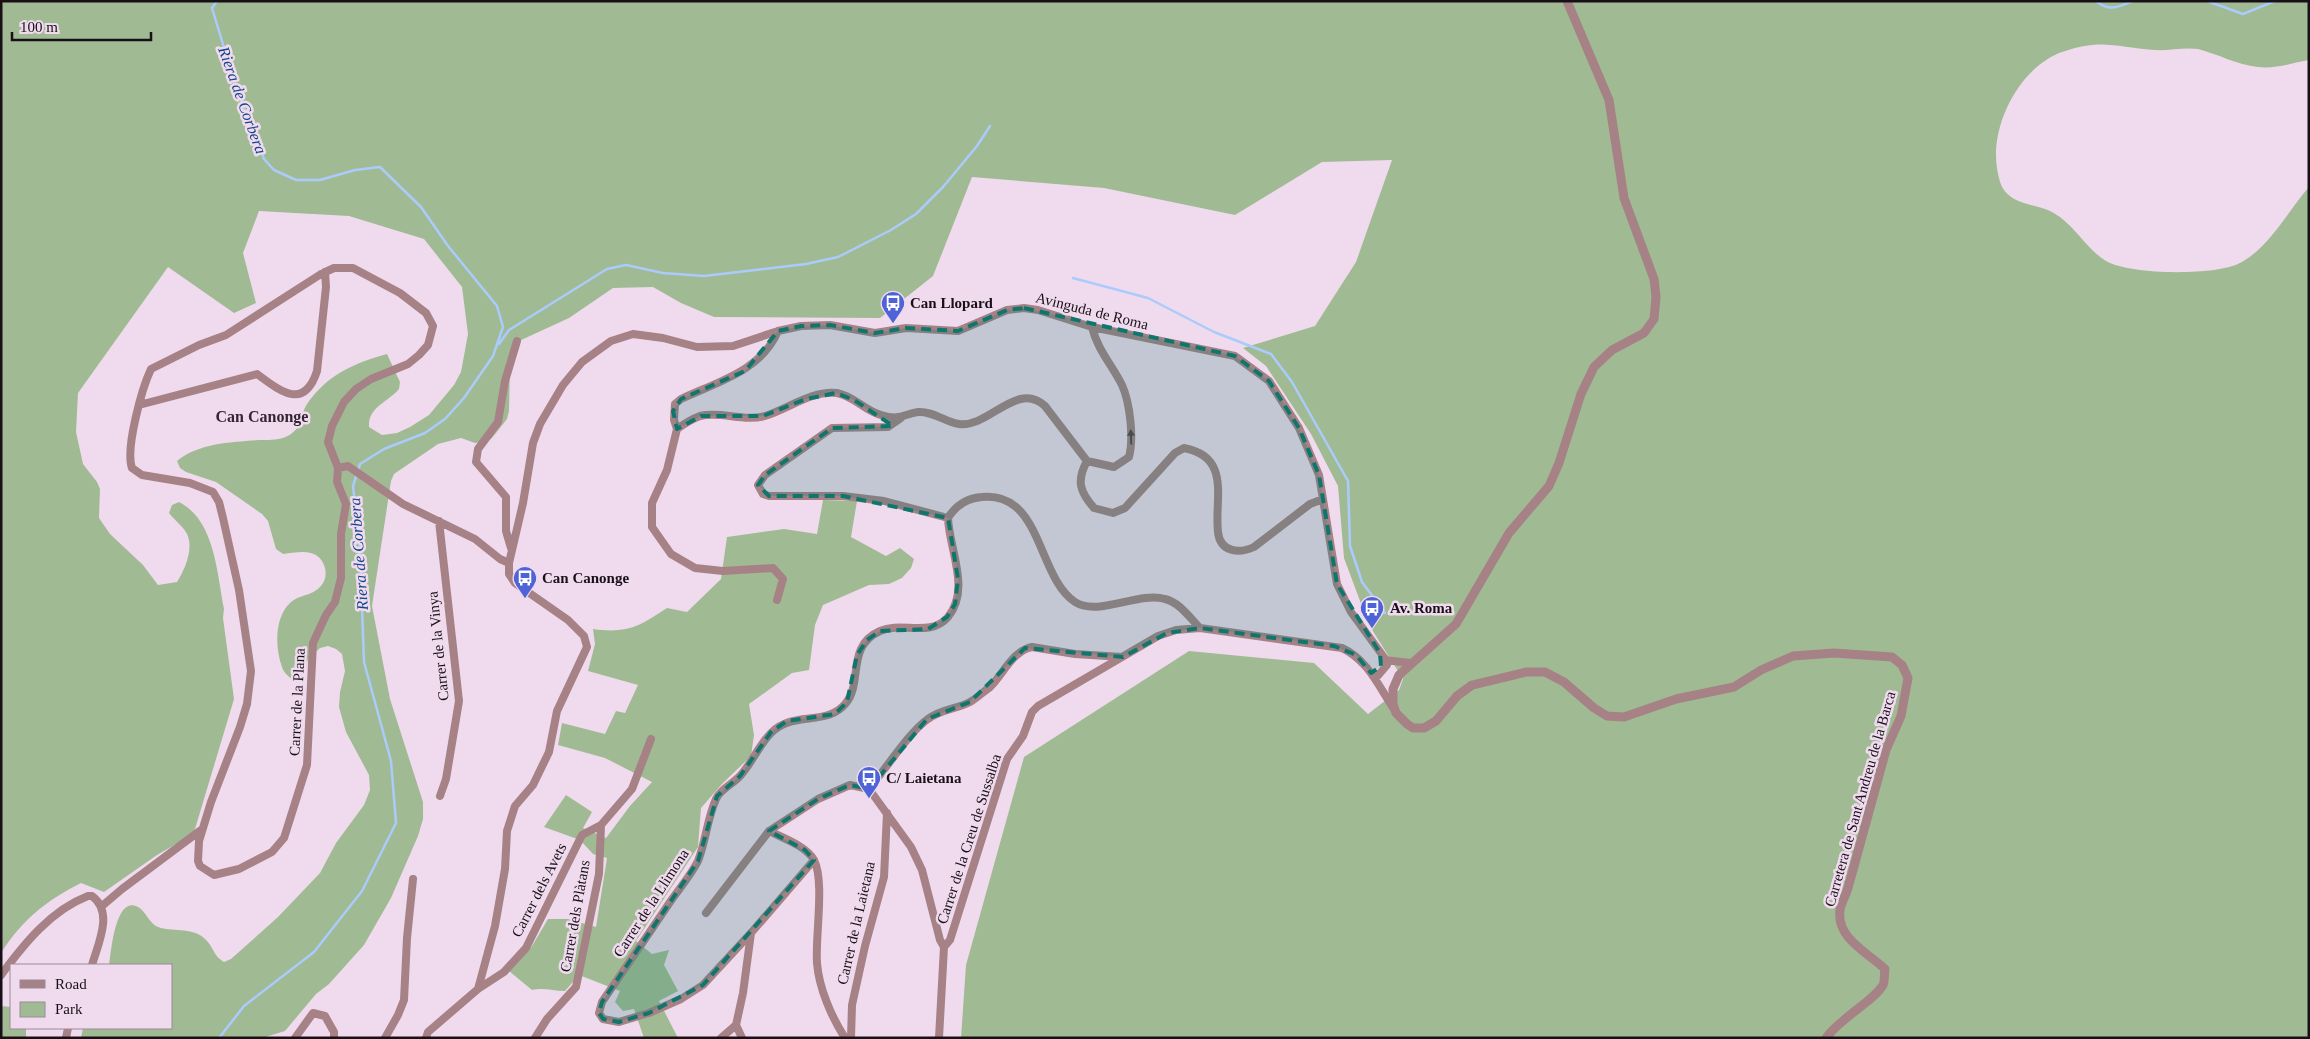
<svg xmlns="http://www.w3.org/2000/svg" width="2310" height="1039" font-family="'Times New Roman',serif">
  <style>
    .green { fill: #a0bb93 }
    .lines { fill: none; stroke-linecap: round; stroke-linejoin: round }
    .stream { stroke: #aacbfc; stroke-width: 2.5 }
    .minor { stroke: #a68286; stroke-width: 8 }
    .tertiary { stroke: #a68286; stroke-width: 9 }
    .oneway { fill: #584349 }
    .marked { fill: #0f766e; fill-opacity: 0.2; stroke: #0f766e; stroke-width: 4; stroke-dasharray: 10 6; stroke-linejoin: round }
    .labels { text-anchor: middle; stroke-width: 5; stroke-linejoin: round; paint-order: stroke }
    .poi-label { font-size: 15px; font-weight: bold; fill: #181017; stroke: #f0dbee; text-anchor: start }
    .street-label { font-size: 15px; fill: #181017; stroke: #f0dbee }
    .water-label { font-size: 16px; font-style: italic; fill: #13458a; stroke: #f0dbee }
    .neighbourhood-label { font-size: 16px; font-weight: bold; fill: #352534; stroke: #f0dbee }
  </style>
  <rect width="100%" height="100%" fill="#f0dbee"/>
  <path class="green" d="M1,1H2309V60C2292,63 2275,69 2258,67C2237,65 2218,54 2198,49C2184,47 2169,51 2154,50C2117,47 2100,38 2062,52C2020,67 1990,125 1997,168C1998,174 2000,185 2004,190C2015,205 2035,204 2050,211C2073,222 2085,248 2106,261C2129,275 2216,276 2240,263C2270,247 2287,212 2309,187V1038H961L966,965L1024,757L1189,651L1314,663L1368,714L1399,690L1403,679L1369,625L1344,558L1338,486L1311,434L1266,366L1243,348L1315,326L1356,262L1392,160L1322,162L1235,215L1104,188L972,177L933,276L880,318L714,317L681,303L653,287L613,288L569,318L519,341L510,364L509,411L507,419L496,433L491,439L482,442L475,443L461,438L438,444L394,474L391,481L372,606L390,699L423,802V819L418,836L391,898L364,945L329,984L316,994L285,1031L262,1038H81L83,1028H171V965H109C111,953 115,895 138,907C147,912 149,925 161,928C174,931 195,928 205,939C214,947 213,956 224,962L231,959L278,917L320,873L336,843L364,805L370,790L369,775L346,732L339,707L340,692L345,671L342,654L336,649L328,646L320,648L308,659L302,681L295,682C290,677 284,674 282,667C275,648 274,617 291,602C302,593 314,597 323,583C326,578 326,573 325,568C319,547 300,552 283,554L276,549L268,521L262,514L216,482L186,472L180,468L177,461C198,443 232,442 258,440C269,440 281,441 291,434C302,427 301,413 307,404C327,375 354,363 387,354L400,382L399,389C387,403 368,407 369,427L382,435L397,433L410,427L429,415L454,385L461,372L468,334L462,287L424,239L349,216L259,211L243,253L256,303L234,313L168,267L78,393L76,432L83,464L97,482L100,489L99,518L110,534L143,565L158,585L177,582C185,570 194,548 187,534C183,526 174,520 169,513L172,505L179,502C215,520 217,574 224,609L223,618L234,699L195,829L190,836L157,855L104,892L81,883C47,900 22,920 1,953Z
    M823,500L857,501L851,537L886,556L900,548L914,559L911,568L902,578L889,584L869,585L823,605L815,625L809,670L792,673L749,704L754,735L751,756L722,784L701,808L698,847L636,941L652,954L669,950L664,965L678,991L659,1001L678,1038H644L634,1009L623,1011L615,1002L620,991L579,975L565,991C553,991 544,987 532,990L509,971L532,946L548,919H568L596,927L607,858L593,854L580,840L544,827L566,795L592,812L583,828L606,838L630,806L652,782L605,758L558,745L562,723L605,734L616,711L625,713L638,685L588,671L595,644L593,629C627,634 640,626 667,608L687,612L721,579L727,537L784,529L817,534Z
    M1,1006L11,1007V1028H26V1038H1Z"/>
  <g class="lines">
    <path class="stream" d="M217,1L212,8L236,87L264,159L274,170L296,180H320L355,170L380,167L421,207L448,246L497,306L503,327L493,356L464,398L445,419L425,433L384,449L360,464L353,486L360,551L364,662L391,761L396,823L362,891L314,952L244,1006L219,1038
      M2096,1C2109,12 2118,7 2133,1
      M2207,1L2243,14L2275,1
      M1073,278L1148,298L1214,332L1271,354L1292,382L1348,481L1350,546L1362,582L1385,613
      M499,344L509,330L607,269L626,265L663,273L704,276L806,264L838,257L891,230L916,214L943,187L977,146L990,126"/>
    <path class="minor" d="M334,268H353L400,293L426,313L433,326L428,345L419,355L408,364L371,379L356,389L344,402L332,426L328,442L338,468L337,482L346,504L341,534V578L335,602L326,615L313,643L307,765L284,838L272,852L239,869L214,875L200,866L198,861L199,841L211,802L240,727L247,704L251,671L239,590L223,518L219,502L213,492L190,483L142,475L132,468C125,449 142,388 151,369L199,345L226,335L321,274Z
      M139,405L257,374C280,391 304,411 317,371L326,287L325,272
      M901,418L888,427L832,428L765,475L758,485L763,494L769,496H843L884,501L948,518C956,505 968,498 982,497C1042,491 1037,577 1075,602C1098,617 1139,591 1165,599C1179,602 1190,618 1200,628
      M677,429C684,424 692,419 700,416C721,411 744,422 765,416C788,409 812,390 837,393C854,396 865,411 881,415C901,421 903,414 918,412C933,411 945,422 959,424C989,428 1017,380 1045,406L1087,461C1076,481 1080,492 1094,508L1113,513L1125,508L1175,453L1184,448C1232,457 1214,500 1218,532C1220,552 1239,554 1254,547L1310,504L1323,499
      M1087,461L1114,467L1129,457C1134,438 1130,403 1122,385C1112,365 1097,349 1092,327
      M338,468L348,466L403,504L475,539L500,559L509,563
      M439,521L459,701L446,779L440,796
      M511,548L506,531V497L476,462L478,449L498,422L505,381L517,341
      M777,600L783,579L773,568L723,571L695,568L671,554L652,527V503L667,470L677,429L674,420L675,404L681,399C717,382 761,371 778,331
      M1384,660L1411,663
      M869,789C885,770 910,731 928,719C941,709 957,709 970,702C977,698 983,692 989,688C1003,675 1012,651 1032,647L1075,654L1122,657
      M869,789L911,847L922,870L940,940L944,947
      M769,831C783,838 806,846 814,860C825,881 815,937 817,963C819,988 831,1016 845,1038
      M814,860L751,933L703,985L681,999L649,1013L619,1022L603,1019L599,1013L602,1002C625,968 648,935 670,902C679,889 691,875 698,861C706,841 707,819 716,799C720,789 733,784 740,776C752,763 759,745 771,733C793,710 827,727 846,703C863,682 846,646 880,631C902,621 930,638 948,617C971,589 949,549 948,518
      M102,906L122,889L201,830
      M706,913L769,831L818,799L850,785L869,789
      M1,975C24,944 51,910 88,896H92C114,912 98,944 92,965
      M478,989L504,972L526,948L582,835L601,825
      M736,1025L742,1038
      M66,1038L68,1028
      M295,1038L313,1013L325,1016L334,1032V1038
      M385,1038L398,1015L404,1000L407,938L413,879
      M426,1038L428,1032L478,989L495,926L505,869L507,831L515,806L533,785L549,752L557,711L587,647L584,636L568,620L515,583L509,574V563L523,503L533,443L540,424L563,385L582,362L611,341L633,334L663,338L697,347L733,346L778,331L801,326L830,325L875,333L906,328L958,331L1007,310L1024,308L1038,310L1092,327L1235,356L1269,381L1299,428L1319,475L1337,584L1351,612L1386,660L1387,665L1375,679
      M535,1038L547,1019L576,987L599,874L601,825L632,789L651,739
      M721,1038L736,1025L743,993L751,933
      M851,1038L852,1005L865,946L884,877L887,813
      M939,1038L944,947L950,940L1007,759L1023,736L1032,712L1038,706L1158,636L1176,630L1200,628L1342,648C1368,660 1379,687 1394,709"/>
    <path class="tertiary" d="M1567,1L1609,100L1624,198L1654,279L1656,297L1654,319L1644,333L1612,350L1594,367L1581,394L1559,463L1549,486L1509,533L1456,624L1399,675L1393,689V704L1396,713L1407,724L1413,728H1424L1436,721L1457,696L1472,685L1526,672H1545L1564,682L1594,708L1607,716L1624,717L1676,699L1734,687L1761,670L1793,656L1834,653L1892,657L1902,665L1908,678L1901,716L1886,750L1848,888C1846,895 1841,903 1840,910C1836,938 1867,952 1885,969C1884,974 1885,981 1883,985C1874,1001 1840,1018 1826,1038"/>
  </g>
  <defs><path id="oneway-solid" d="M-6-.8H1V-3.2L6.5 0L1 3.2V.8H-6Z" transform="scale(1.25)"/></defs>
  <use class="oneway" href="#oneway-solid" transform="translate(1131 437) rotate(-92)"/>
  <path class="marked" d="M1024,308L1235,356L1269,381L1299,428L1319,475L1337,584L1380,653L1381,666L1371,673L1356,655L1334,646L1200,628L1167,633L1123,657L1025,648L970,702L927,719L869,789L850,785L818,799L769,831L805,850L814,860L703,985L649,1013L619,1022L603,1019L599,1013L602,1002L698,861L717,796L740,776L771,732L787,721L835,714L847,702L857,655L867,640L880,631L928,629L947,617L955,604L958,579L948,518L843,496H769L758,485L765,475L832,428L893,426L854,400L836,393L806,399L763,416H701L677,429L673,411L681,399L745,371L778,331L801,326L830,325L875,333L906,328L958,331L1007,310Z"/>
  <defs>
    <g id="bus-pin" transform="scale(1.25)"><path d="M0 17L-7.5 6A9.5 9.5 0 1 1 7.5 6Z" fill="#4f63d9" stroke="#f0dbee"/><path d="M-5-6H5V4H4V6H2V4H-2V6H-4V4H-5ZM-3.5-4V0h7V-4ZM-3.5 1.2v1.5H-2V1.2ZM2 1.2v1.5H3.5V1.2Z" fill="#fff"/></g>
  </defs>
  <g fill-rule="evenodd">
    <use href="#bus-pin" x="893" y="303"/>
    <use href="#bus-pin" x="525" y="578"/>
    <use href="#bus-pin" x="1372" y="608"/>
    <use href="#bus-pin" x="869" y="778"/>
  </g>
  <g class="labels">
    <g class="poi-label">
      <text x="910" y="308">Can Llopard</text>
      <text x="542" y="583">Can Canonge</text>
      <text x="1390" y="613">Av. Roma</text>
      <text x="886" y="783">C/ Laietana</text>
    </g>
    <g class="street-label">
      <text transform="translate(1092 311) rotate(14)" y="5">Avinguda de Roma</text>
      <text transform="translate(438 646) rotate(-96)" y="5">Carrer de la Vinya</text>
      <text transform="translate(297 702) rotate(-87)" y="5">Carrer de la Plana</text>
      <text transform="translate(1860 799) rotate(-74)" y="5">Carretera de Sant Andreu de la Barca</text>
      <text transform="translate(969 839) rotate(-72)" y="5">Carrer de la Creu de Sussalba</text>
      <text transform="translate(539 890) rotate(-63)" y="5">Carrer dels Avets</text>
      <text transform="translate(651 903) rotate(-57)" y="5">Carrer de la Llimona</text>
      <text transform="translate(575 916) rotate(-80)" y="5">Carrer dels Plàtans</text>
      <text transform="translate(856 923) rotate(-77)" y="5">Carrer de la Laietana</text>
    </g>
    <g class="water-label">
      <text transform="translate(243 100) rotate(70)" y="6">Riera de Corbera</text>
      <text transform="translate(358 554) rotate(-94)" y="6">Riera de Corbera</text>
    </g>
    <g class="neighbourhood-label">
      <text x="262" y="422">Can Canonge</text>
    </g>
  </g>
  <rect width="2310" height="1039" fill="none" stroke="#181017" stroke-width="5"/>
  <rect x="10" y="964" width="162" height="65" fill="#f0dbee" stroke="#9a8a98"/>
  <rect x="20" y="980" width="25" height="8" fill="#a68286" stroke="#9a8a98"/>
  <text x="55" y="989" font-size="15" fill="#181017">Road</text>
  <rect x="20" y="1002" width="25" height="15" fill="#a0bb93" stroke="#9a8a98"/>
  <text x="55" y="1014" font-size="15" fill="#181017">Park</text>
  <path d="M12 32v8h139v-8" fill="none" stroke="#181017" stroke-width="2.5"/>
  <text x="20" y="32" font-size="15" fill="#181017" stroke="#f0dbee" stroke-width="4" paint-order="stroke">100 m</text>
</svg>
